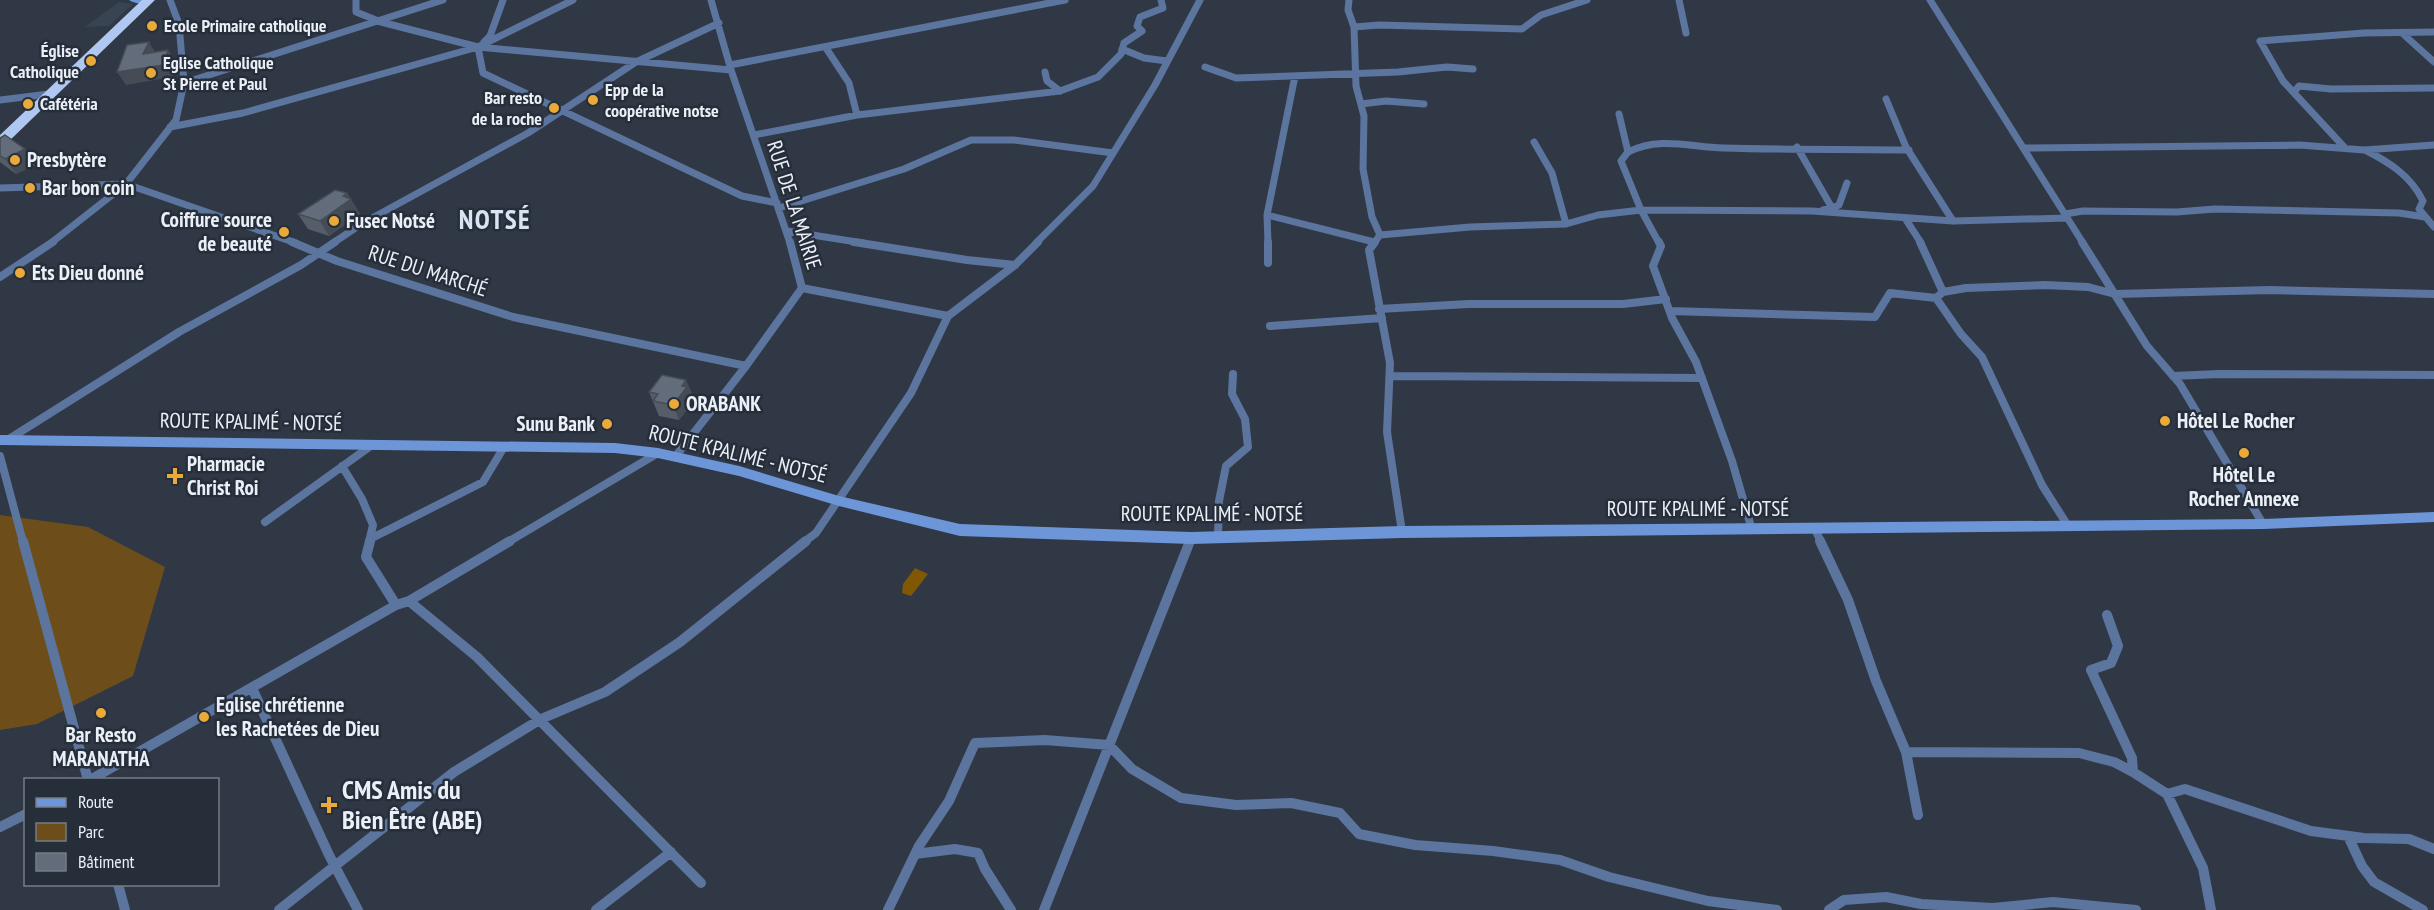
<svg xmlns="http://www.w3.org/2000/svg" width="2434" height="910" font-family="'PT Sans Narrow',sans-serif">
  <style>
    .built { fill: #384354 }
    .green { fill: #6d4e1a }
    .forest { fill: #805804 }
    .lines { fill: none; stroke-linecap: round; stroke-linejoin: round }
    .street-far2 { stroke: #5b759f; stroke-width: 7 }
    .street-far1 { stroke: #5b759f; stroke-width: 8 }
    .street { stroke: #5b759f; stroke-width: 10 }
    .secondary { fill: #6d96d9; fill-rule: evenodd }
    .highway { fill: #afc8f1; fill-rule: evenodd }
    .wall { fill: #555d69 }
    .shaded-wall { fill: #454c55 }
    .building { fill: #636c7a; stroke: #454c55; stroke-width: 1.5 }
    .poi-dot { fill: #eaaa39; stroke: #262e3a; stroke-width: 2 }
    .labels { text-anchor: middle; stroke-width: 5; stroke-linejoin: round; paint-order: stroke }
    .far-poi-label { font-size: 18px; font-weight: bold; fill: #ebf0f8; stroke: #262e3a; text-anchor: start }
    .poi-label { font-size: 21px; font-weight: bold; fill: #ebf0f8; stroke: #262e3a; text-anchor: start }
    .street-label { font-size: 21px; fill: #ebf0f8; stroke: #262e3a }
    .near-poi-label { font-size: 26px; font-weight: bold; fill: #ebf0f8; stroke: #262e3a; text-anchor: start }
    .district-label { font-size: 27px; font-weight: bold; letter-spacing: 1.5px; fill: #d9e3f3; stroke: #262e3a }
  </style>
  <rect width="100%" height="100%" fill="#303845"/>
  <path class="built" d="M119,2L133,4L109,26L85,27Z"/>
  <path class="green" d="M0,515L88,527L165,567L133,676L37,724L0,730Z"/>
  <path class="forest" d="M915,568L928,574L911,596L902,593L903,584Z"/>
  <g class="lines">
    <path class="street-far2" d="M356,0V12L381,22L478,47L731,70
      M711,0L731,70L790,243
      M1349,0L1348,10L1354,27L1356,86L1364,116L1363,169L1372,217L1380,235L1374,243
      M1679,0L1686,33
      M1930,0L2083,243
      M1354,27L1379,25L1522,29L1541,15L1587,0
      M2402,33L2434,62
      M484,42L490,36L503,0
      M478,47L483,73L742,196L777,203
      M826,48L849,83L857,115
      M1122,49L1144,58L1167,61
      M730,65L1065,0
      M1205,67L1236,78L1398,72L1447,67L1473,69
      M1045,72L1047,81L1060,91
      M1295,76L1267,215L1374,242
      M184,83L443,0
      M2294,92L2299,86L2331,89L2434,88
      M1886,99L1906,147L1953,221
      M0,100L49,94
      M1361,104L1386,101L1424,104
      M1619,114L1628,152L1621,161L1641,210L1659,243
      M170,127L243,113L478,47L573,0
      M754,135L857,115L1060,91L1098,77L1121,54L1124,43L1142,31L1137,26L1140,17L1163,8L1161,0
      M1534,142L1552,173L1566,224
      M1797,147L1832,208L1823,210
      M2024,148L2300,145L2364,150L2434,145
      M2345,148L2283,81L2260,41L2364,33L2434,32
      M2365,150C2389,162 2411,176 2423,201L2419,209L2434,227
      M1628,152C1660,136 1690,147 1723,148C1785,150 1847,149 1909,150
      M0,188L126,184L296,243
      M779,208L904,169L971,140H1014L1113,153
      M1832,208L1839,205L1847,183
      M2065,214L2083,211L2177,212L2215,209L2399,213L2425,217
      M1267,215L1268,243
      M1905,218L1921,243
      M787,231L863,243
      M1380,235L1470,227L1566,224L1598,215L1641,210L1812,211L1953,221L2067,218
      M51,243L126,184L176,120L184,83L179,24L170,0
      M333,243L363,223L528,133L636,62L719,23
      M1036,243L1093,186L1155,85L1200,0"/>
    <path class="street-far1" d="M292,242L337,261L513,317L746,366
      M854,242L967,260L1015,265
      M1268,242V263
      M1375,242L1369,250L1390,363L1387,432L1402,532
      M1659,242L1661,246L1653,266L1672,318L1696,362L1732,461L1752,530
      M1920,242L1943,292L1936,298L1961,334L1982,357L2042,485L2068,526
      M2082,242L2147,346L2180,384L2263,524
      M0,277L53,242
      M802,288L948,316
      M1943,292L1966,288L2045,285L2088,287L2115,294L2270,290L2434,294
      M1379,309L1468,304H1623L1666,299
      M1670,311L1875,317L1890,293L1936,298
      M1270,326L1382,318
      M1390,376L1702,378
      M2173,376L2219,374L2434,375
      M9,439L179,332L301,265L335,242
      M0,456L23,542
      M675,457L746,366L802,288L790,242
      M342,466L362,499L373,525L369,542
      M265,522L372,445
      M1815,529L1821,542
      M1218,537L1219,501L1226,466L1248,447L1245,419L1232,394L1233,374
      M372,538L483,482L504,447
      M508,542L658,453
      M804,542L816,533L911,393L948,316L1015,265L1038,242
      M1189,542L1191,538"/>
    <path class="street" d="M23,541L88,780
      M370,541L366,557L396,605
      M1820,541L1848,600L1876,681L1906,752L1918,815
      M409,601L477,657L701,883
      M2107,615L2118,646L2111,663L2091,670L2132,758L2133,772L2167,794L2203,868L2211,910
      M252,688L329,855L358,910
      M1906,752L2079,753L2114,762L2133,772
      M90,780L396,605L409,601L510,541
      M2167,794L2185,789L2311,831L2364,838L2409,839L2434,849
      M0,827L26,814
      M2348,836L2362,866L2374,882L2423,910
      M915,854L955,849L978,853L985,869L1011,910
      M118,884L125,910
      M279,910L454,772L541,719L605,692L680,642L806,541
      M596,910L671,852
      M888,910L919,846L949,801L975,743L1045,740L1109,745L1132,769L1181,798L1236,805L1291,803L1340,813L1359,834L1415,845L1493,851L1560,860L1609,877L1708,901L1777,910
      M1044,910L1190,541
      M1829,910L1844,900L1886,897L1921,904L1993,908L2053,902L2136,910"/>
    <path class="secondary" d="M129,0H151L152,1C147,5 134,4 129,0Z
      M0,435L615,443L658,448L739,466L839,496L960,524L1191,532L1402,526L2263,519L2434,512V522L2263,529L1402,538L1191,544L960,536L839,506L739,476L658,458L615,453L0,445Z"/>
    <path class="highway" d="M142,0H155L5,145L0,146V135Z"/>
  </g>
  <path class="wall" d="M0,138L25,149L37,164L16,174L0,162Z
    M347,193L360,214L329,236L308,229L298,214Z
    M649,392L693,395L691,397L693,402L679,420L659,416Z"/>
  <path class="shaded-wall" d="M149,42L157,55L143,54Z
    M168,50L177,62L172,77L126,85L117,72Z
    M25,149L37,164L16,174L5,159Z
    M347,193L360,214L329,236L320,221L343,196Z
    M686,380L693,395L691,397L693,402L679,420L673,405L682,386Z"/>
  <path class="building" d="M149,42L143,54L168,50L164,65L117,72L127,45Z
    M5,135L25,149L5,159L0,156V138Z
    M335,190L347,193L343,196L351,199L320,221L298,214Z
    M662,375L686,380L682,386L687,387L673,405L653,401L658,394L649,392Z"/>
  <g class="poi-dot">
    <circle cx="152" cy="26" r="6"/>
    <circle cx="91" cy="61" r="6"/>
    <circle cx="151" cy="73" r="6"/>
    <circle cx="593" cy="100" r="6"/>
    <circle cx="28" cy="104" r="6"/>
    <circle cx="554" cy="108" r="6"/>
    <circle cx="15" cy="160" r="6"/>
    <circle cx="30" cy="188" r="6"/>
    <circle cx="334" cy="221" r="6"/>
    <circle cx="284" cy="232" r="6"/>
    <circle cx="20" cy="273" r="6"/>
    <circle cx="674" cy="404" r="6"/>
    <circle cx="2165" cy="421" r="6"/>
    <circle cx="607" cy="424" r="6"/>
    <circle cx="2244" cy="453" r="6"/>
    <path d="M172 467h6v6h6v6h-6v6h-6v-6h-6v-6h6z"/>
    <circle cx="101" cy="713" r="6"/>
    <circle cx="204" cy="717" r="6"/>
    <path d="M326 796h6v6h6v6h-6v6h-6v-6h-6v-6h6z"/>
  </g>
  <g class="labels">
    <g class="far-poi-label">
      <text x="164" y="32">Ecole Primaire catholique</text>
      <text x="79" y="57" text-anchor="end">Église<tspan x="79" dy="21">Catholique</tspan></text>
      <text x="163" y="69">Eglise Catholique<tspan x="163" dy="21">St Pierre et Paul</tspan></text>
      <text x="605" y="96">Epp de la<tspan x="605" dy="21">coopérative notse</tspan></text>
      <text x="542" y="104" text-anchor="end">Bar resto<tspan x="542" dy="21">de la roche</tspan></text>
      <text x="40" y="110">Cafétéria</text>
    </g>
    <g class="poi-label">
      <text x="27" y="167">Presbytère</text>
      <text x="42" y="195">Bar bon coin</text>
      <text x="272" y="227" text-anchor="end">Coiffure source<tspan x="272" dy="24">de beauté</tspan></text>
      <text x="346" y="228">Fusec Notsé</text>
      <text x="32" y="280">Ets Dieu donné</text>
      <text x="686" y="411">ORABANK</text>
      <text x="2177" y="428">Hôtel Le Rocher</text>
      <text x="595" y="431" text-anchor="end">Sunu Bank</text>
      <text x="187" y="471">Pharmacie<tspan x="187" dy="24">Christ Roi</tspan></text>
      <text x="2244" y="482" text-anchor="middle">Hôtel Le<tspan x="2244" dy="24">Rocher Annexe</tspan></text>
      <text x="216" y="712">Eglise chrétienne<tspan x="216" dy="24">les Rachetées de Dieu</tspan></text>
      <text x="101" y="742" text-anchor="middle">Bar Resto<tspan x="101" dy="24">MARANATHA</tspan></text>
    </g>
    <g class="street-label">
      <text transform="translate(794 205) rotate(72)" y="7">RUE DE LA MAIRIE</text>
      <text transform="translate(428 271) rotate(18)" y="7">RUE DU MARCHÉ</text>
      <text transform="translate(251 422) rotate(1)" y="7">ROUTE KPALIMÉ - NOTSÉ</text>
      <text transform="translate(738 454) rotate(14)" y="7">ROUTE KPALIMÉ - NOTSÉ</text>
      <text x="1698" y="516">ROUTE KPALIMÉ - NOTSÉ</text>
      <text x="1212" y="521">ROUTE KPALIMÉ - NOTSÉ</text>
    </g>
    <g class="near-poi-label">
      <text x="342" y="799">CMS Amis du<tspan x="342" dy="30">Bien Être (ABE)</tspan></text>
    </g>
    <g class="district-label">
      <text x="495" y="229">NOTSÉ</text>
    </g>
  </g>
  <rect x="24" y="778" width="195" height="108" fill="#262e3a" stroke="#757c86" stroke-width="1.5"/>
  <rect x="36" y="798" width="30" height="9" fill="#6d96d9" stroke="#757c86" stroke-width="1.5"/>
  <text x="78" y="808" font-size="18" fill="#ebf0f8">Route</text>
  <rect x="36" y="823" width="30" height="18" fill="#6d4e1a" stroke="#757c86" stroke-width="1.5"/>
  <text x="78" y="838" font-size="18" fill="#ebf0f8">Parc</text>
  <rect x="36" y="853" width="30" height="18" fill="#636c7a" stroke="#757c86" stroke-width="1.5"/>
  <text x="78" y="868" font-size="18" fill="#ebf0f8">Bâtiment</text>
</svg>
